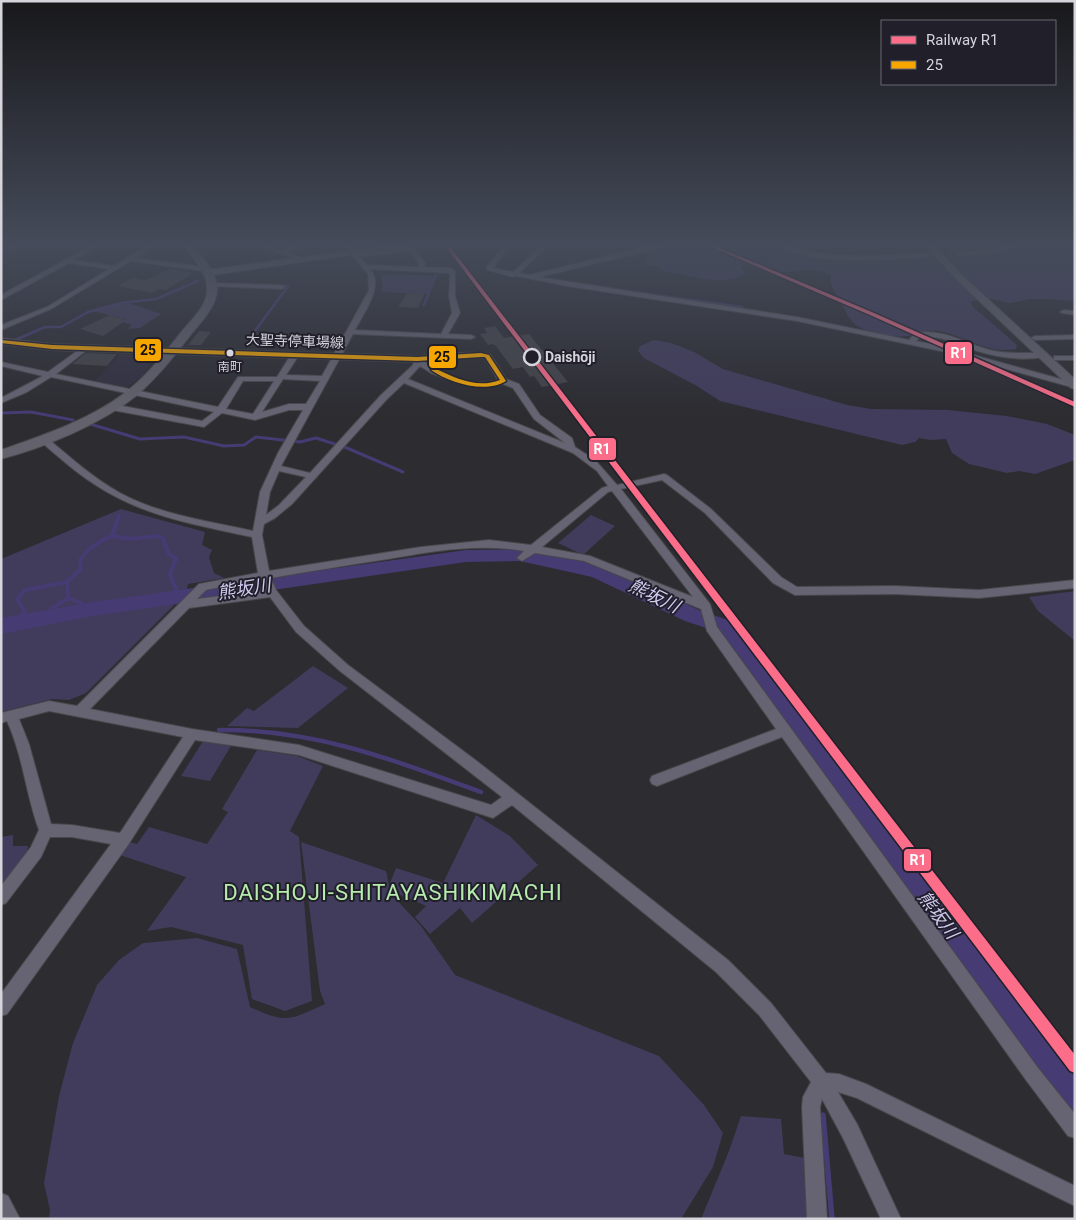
<svg xmlns="http://www.w3.org/2000/svg" width="1076" height="1220" font-family="Roboto,'Noto Sans JP',sans-serif">
  <style>
    .built { fill: #312f3f }
    .green { fill: #413c5c }
    .lines { fill: none; stroke-linecap: round; stroke-linejoin: round }
    .stream-far4 { stroke: #463b73; stroke-width: 2.5 }
    .stream-far3 { stroke: #463b73; stroke-width: 3 }
    .stream-far2 { stroke: #463b73; stroke-width: 4 }
    .stream-far1 { stroke: #463b73; stroke-width: 4.5 }
    .stream { stroke: #463b73; stroke-width: 5.5 }
    .river { fill: #463b73; fill-rule: evenodd }
    .building { fill: #434348 }
    .minor-tunnel { stroke: #46454b; stroke-width: 7; stroke-dasharray: 7 3; stroke-linecap: butt }
    .minor-casing { stroke: #48484c; stroke-width: 2 }
    .major-casing { stroke: #48484c; stroke-width: 2 }
    .highway-casing { stroke: #48484c; stroke-width: 2 }
    .minor { fill: #666472; fill-rule: evenodd }
    .major { fill: #686474; fill-rule: evenodd }
    .highway { fill: #62616c; fill-rule: evenodd }
    .bus-1-casing { stroke: #211f2a; stroke-width: 3 }
    .bus-1 { fill: #f7a600; fill-rule: evenodd }
    .rail-1-casing { stroke: #211f2a; stroke-width: 3 }
    .rail-1 { fill: #fb6d88; fill-rule: evenodd }
    .bus-dot { fill: #d6d5dc; stroke: #211f2a; stroke-width: 2 }
    .stop-dot { fill: #211f2a; stroke: #d6d5dc; stroke-width: 2.5 }
    .labels { text-anchor: middle; stroke-width: 4; stroke-linejoin: round; paint-order: stroke }
    .far-bus-label { font-size: 12px; fill: #d6d5dc; stroke: #211f2a }
    .far-street-label { font-size: 14px; fill: #d6d5dc; stroke: #211f2a }
    .far-stop-label { font-size: 14px; font-weight: bold; fill: #d6d5dc; stroke: #211f2a; text-anchor: start }
    .water-label { font-size: 18px; font-style: italic; fill: #d0cbf1; stroke: #211f2a }
    .near-quarter-label { font-size: 22px; letter-spacing: 1px; fill: #b6ebad; stroke: #211f2a }
    .line-badge { stroke: #211f2a; stroke-width: 2 }
    .badge-label { font-size: 14px; text-anchor: middle; font-weight: bold; fill: #fff }
    .pale-badge-label { font-size: 14px; text-anchor: middle; font-weight: bold; fill: #111 }
  </style>
  <rect width="100%" height="100%" fill="#2c2c31"/>
  <path class="built" d="M120,354L157,356L141,377L125,389L94,382Z"/>
  <path class="green" d="M688,243H774L813,256L849,260L981,255L1001,253L1032,243H1075V301L1049,299H1031L1010,303L991,299L971,301L972,306L1017,345L1016,349C987,355 965,335 938,331C926,329 919,334 908,336C894,338 868,333 856,325C849,320 845,310 841,302C836,292 829,287 831,275C812,264 792,274 772,272C761,270 752,263 741,266L745,274C720,288 689,274 662,271L657,266L647,265L645,262L648,256L652,255L651,252L656,250Z
    M382,274L434,276L427,294L382,292Z
    M121,303H129L161,314L140,328L127,329L132,325L123,322L126,319L93,311Z
    M654,340L671,343L694,352L723,369L847,405L871,409L947,410L1007,416L1047,424L1075,435V460L1035,474L1019,471L1007,473L969,464L952,453L946,439L930,440L919,438L915,442L902,445L720,401L697,386L644,358L638,351L640,346Z
    M121,509L205,532L202,545L212,550L209,557L214,573L224,578L188,584L186,593L86,693L69,700L52,699L1,712V559Z
    M591,515L615,526L583,555L558,543Z
    M1075,591V641L1038,611L1029,597Z
    M313,666L348,688L298,728L227,726L247,708L254,711Z
    M203,741L231,746L210,781L181,776Z
    M257,750L297,756L323,766L290,831L299,837L312,1001L285,1011L252,999L243,945L171,927L147,931L186,877L120,855L129,842L137,844L149,827L207,844L228,812L222,809Z
    M476,815L510,836L538,865L472,923L460,908L430,934L415,917L426,906L394,892L390,883L396,868L443,883Z
    M13,835V846H28L26,858L1,887V837Z
    M301,842L386,871L391,894L421,926L455,975L659,1056L704,1105L723,1133L713,1167L681,1219H49L50,1210L44,1183L59,1096L73,1043L97,985L119,960L143,943L197,938L237,949L250,1007C286,1024 290,1020 325,1004L320,991Z
    M741,1116L781,1119L784,1154L804,1158L807,1219H701L729,1151Z"/>
  <g class="lines">
    <path class="stream-far4" d="M516,273L532,275
      M655,295L742,307
      M424,305L436,275
      M255,331L288,286L279,285
      M13,341L45,327H61L88,312L121,303L156,299L198,281"/>
    <path class="stream-far3" d="M1,413L31,412L73,420
      M90,424L140,439L184,437L224,446L244,445L256,437L300,442L316,438L347,448L403,472"/>
    <path class="stream-far2" d="M119,516L112,536L133,539L157,536L163,539L169,554L176,559L170,574L179,598
      M67,582L68,598L81,603L84,611
      M52,617V608L68,598
      M11,624L25,612L17,599L25,590L67,582L81,569L80,560C88,548 99,541 112,536"/>
    <path class="stream-far1" d="M219,730C314,729 394,760 481,792"/>
    <path class="stream" d="M823,1115L832,1219"/>
    <path class="river" d="M520,549L604,566L701,611L731,621L1075,1072V1117L1063,1112L715,631L685,621L592,577L520,561L466,562L93,616L1,634V618L93,602L466,550Z"/>
  </g>
  <path class="building" d="M170,269L193,273L166,290L159,289L152,293L118,286L132,278L146,280Z
    M407,293L424,294L418,308L398,307Z
    M110,315L126,320L103,336L80,329Z
    M495,326L504,338L529,334L568,382L542,387L534,376L530,377L523,367L513,369L496,346L493,344L488,345L480,334L487,333L484,328Z
    M199,331L211,332L201,345H188Z
    M86,353L113,354H117L107,366L72,364Z"/>
  <g class="lines">
    <path class="minor-tunnel" d="M926,255L959,254"/>
    <g class="minor-casing">
      <path id="minor" d="M18,243H27L1,251V247Z
        M96,243H103L74,260L114,266L152,243H159L136,258L204,267L207,269L204,271L131,261L51,309L1,330V325L47,307L109,269L69,263L1,300V295Z
        M250,243H258L282,251L294,246L295,243H301L299,248L288,252L305,259L300,260Z
        M342,243H348L357,254L412,247L425,263L424,267L450,268L455,271V296L460,313L448,334L471,335L475,337L471,339L353,334L281,466L310,473L381,395L413,365L414,357C434,354 471,351 490,354L506,379L519,384L540,415L572,438L575,447L595,460L617,485L664,474L667,475L711,509L781,577L797,587L895,586L979,590L1075,580V588L979,598L895,594L795,595L773,583L705,513L662,480L621,489L710,604L717,627L1038,1068L1075,1114V1138L1068,1136L1026,1080L782,737L662,784L657,786L652,784L650,780L652,776L776,729L707,631L701,609L584,561L535,553L522,561L517,558L524,551C479,543 433,551 388,559C349,565 310,571 271,578L276,590L304,626L348,665L478,762L728,960L771,1003L826,1073L839,1074L866,1084L1075,1186V1206L857,1098L838,1092L857,1124L901,1219H881L843,1138L822,1099L820,1107L827,1219H807L802,1107L803,1097L811,1082L759,1015L716,972L512,805L493,818L299,755L195,740L128,845L7,1014L1,1016V994L111,844L72,837H50L41,857L6,903L1,905V886L31,847L39,830C26,795 23,756 7,721L1,723V713L49,701L77,706L199,584L258,573L252,537C179,521 127,514 67,464C58,456 47,448 39,439L43,436L46,437C70,457 93,478 120,493C161,515 208,521 253,531L260,492L278,453L303,410H289L255,420L222,413L204,427L112,410L108,407L112,404L202,421L214,412L51,377L27,392L1,403V398L43,376L1,366V362L48,372L84,346L88,348L87,350L56,374L218,407L238,377H277L292,353L299,355L286,375L322,376L369,290L368,274ZM410,251L419,263L418,267L367,265L360,257ZM370,269L450,273L449,296L452,313L441,334L355,330C363,314 385,286 370,269ZM474,357L485,358L498,380C474,387 442,377 424,361ZM420,366L431,373L457,383L482,387L503,384L513,388L534,419L565,443L408,379ZM283,379L320,381L306,404H289L262,412ZM243,381H274L253,414L226,409ZM404,383L573,453L597,471L608,486L602,488L531,545L489,540L421,547L269,571L262,535L264,524L275,518L292,504L387,399ZM279,471L306,477L279,505L266,515L270,492ZM612,491L693,597L590,556L542,547L608,492ZM260,579L265,590L197,599L206,590ZM270,597L296,632L340,671L502,797L491,805L299,745L192,729L90,709L189,608ZM49,711L183,737L120,833L72,825L51,824L29,744L19,719Z
        M506,243H512L493,268L513,272L545,243H551L519,273L530,275L651,245L682,243L539,277L797,317L909,340L915,333C942,328 965,343 990,350C1006,354 1023,353 1040,353H1043V357C1021,361 997,357 977,351C958,344 941,335 920,337L916,341L945,347L1075,383V388L941,351L797,321L567,286L516,276L513,277L488,270L486,268Z
        M776,243H784L799,249L833,255L870,256L926,253L929,255L926,257C885,259 811,268 776,243Z
        M1016,243H1025L995,253L959,256L956,254L959,252L995,249Z
        M212,283L282,285L285,287L282,289L210,286L209,285Z
        M1064,310L1075,311V315L1062,313L1060,312Z
        M1075,335V339L1035,340L1031,338L1035,336Z
        M1054,356H1075V360H1054Z
        M1,1193L8,1196L20,1219H1Z"/>
    </g>
    <g class="major-casing">
      <path id="major" d="M405,243H425L421,245L206,276L202,273L206,270Z
        M1,338L52,344L417,356L422,359L417,362L52,350L1,344Z"/>
    </g>
    <g class="highway-casing">
      <path id="highway" d="M181,243H190C201,255 219,274 217,292C215,309 199,324 189,337C173,358 156,379 136,396C101,424 44,448 1,459V450C44,435 89,420 126,392C148,375 165,352 183,330C193,318 208,305 207,288C207,270 190,256 181,243Z
        M923,243H932L963,276L1075,379V389L1071,388L957,280Z"/>
    </g>
    <use href="#minor" class="minor"/>
    <use href="#major" class="major"/>
    <use href="#highway" class="highway"/>
    <g class="bus-1-casing">
      <path id="bus-1" d="M1,340L52,345L417,357L481,353L489,355L506,381C485,394 450,383 431,370L436,369C456,378 477,389 500,380L485,357H481L417,361L52,349L1,343Z"/>
    </g>
    <use href="#bus-1" class="bus-1"/>
    <g class="rail-1-casing">
      <path id="rail-1" d="M443,243H447L1075,1055V1073L1070,1071Z
        M702,243H708L874,313L1075,402V407L870,315Z"/>
    </g>
    <use href="#rail-1" class="rail-1"/>
  </g>
  <linearGradient id="sky" x2="0" y2="1"><stop stop-color="#18181b"/><stop offset="0.59" stop-color="#454b5a"/><stop offset="1" stop-color="#454b5a" stop-opacity="0"/></linearGradient>
  <rect width="1076" height="414" fill="url(#sky)"/>
  <circle class="bus-dot" cx="230" cy="353" r="4.5"/>
  <circle class="stop-dot" cx="532" cy="357" r="8"/>
  <g class="labels">
    <g class="far-bus-label">
      <text x="230" y="371">南町</text>
    </g>
    <g class="far-street-label">
      <text transform="translate(295 341) rotate(2)" y="5">大聖寺停車場線</text>
    </g>
    <g class="far-stop-label">
      <text x="545" y="362">Daishōji</text>
    </g>
    <g class="water-label">
      <text transform="translate(244 589) rotate(-9)" y="6">熊坂川</text>
      <text transform="translate(654 596) rotate(26)" y="6">熊坂川</text>
      <text transform="translate(938 915) rotate(53)" y="6">熊坂川</text>
    </g>
    <g class="near-quarter-label">
      <text x="393" y="900">DAISHOJI-SHITAYASHIKIMACHI</text>
    </g>
  </g>
  <g class="line-badge">
    <rect x="134" y="338" width="28" height="24" rx="5" fill="#f7a600"/>
    <rect x="944" y="341" width="29" height="24" rx="5" fill="#fb6d88"/>
    <rect x="428" y="345" width="29" height="24" rx="5" fill="#f7a600"/>
    <rect x="588" y="437" width="29" height="24" rx="5" fill="#fb6d88"/>
    <rect x="903" y="848" width="29" height="24" rx="5" fill="#fb6d88"/>
  </g>
  <g class="badge-label">
    <text x="959" y="358">R1</text>
    <text x="602" y="454">R1</text>
    <text x="918" y="865">R1</text>
  </g>
  <g class="pale-badge-label">
    <text x="148" y="355">25</text>
    <text x="442" y="362">25</text>
  </g>
  <rect width="1076" height="1220" fill="none" stroke="#d6d5dc" stroke-width="5"/>
  <rect x="881" y="20" width="175" height="65" fill="#211f2a" stroke="#696871"/>
  <rect x="891" y="36" width="25" height="8" fill="#fb6d88" stroke="#696871"/>
  <text x="926" y="45" font-size="15" fill="#d6d5dc">Railway R1</text>
  <rect x="891" y="61" width="25" height="8" fill="#f7a600" stroke="#696871"/>
  <text x="926" y="70" font-size="15" fill="#d6d5dc">25</text>
</svg>
